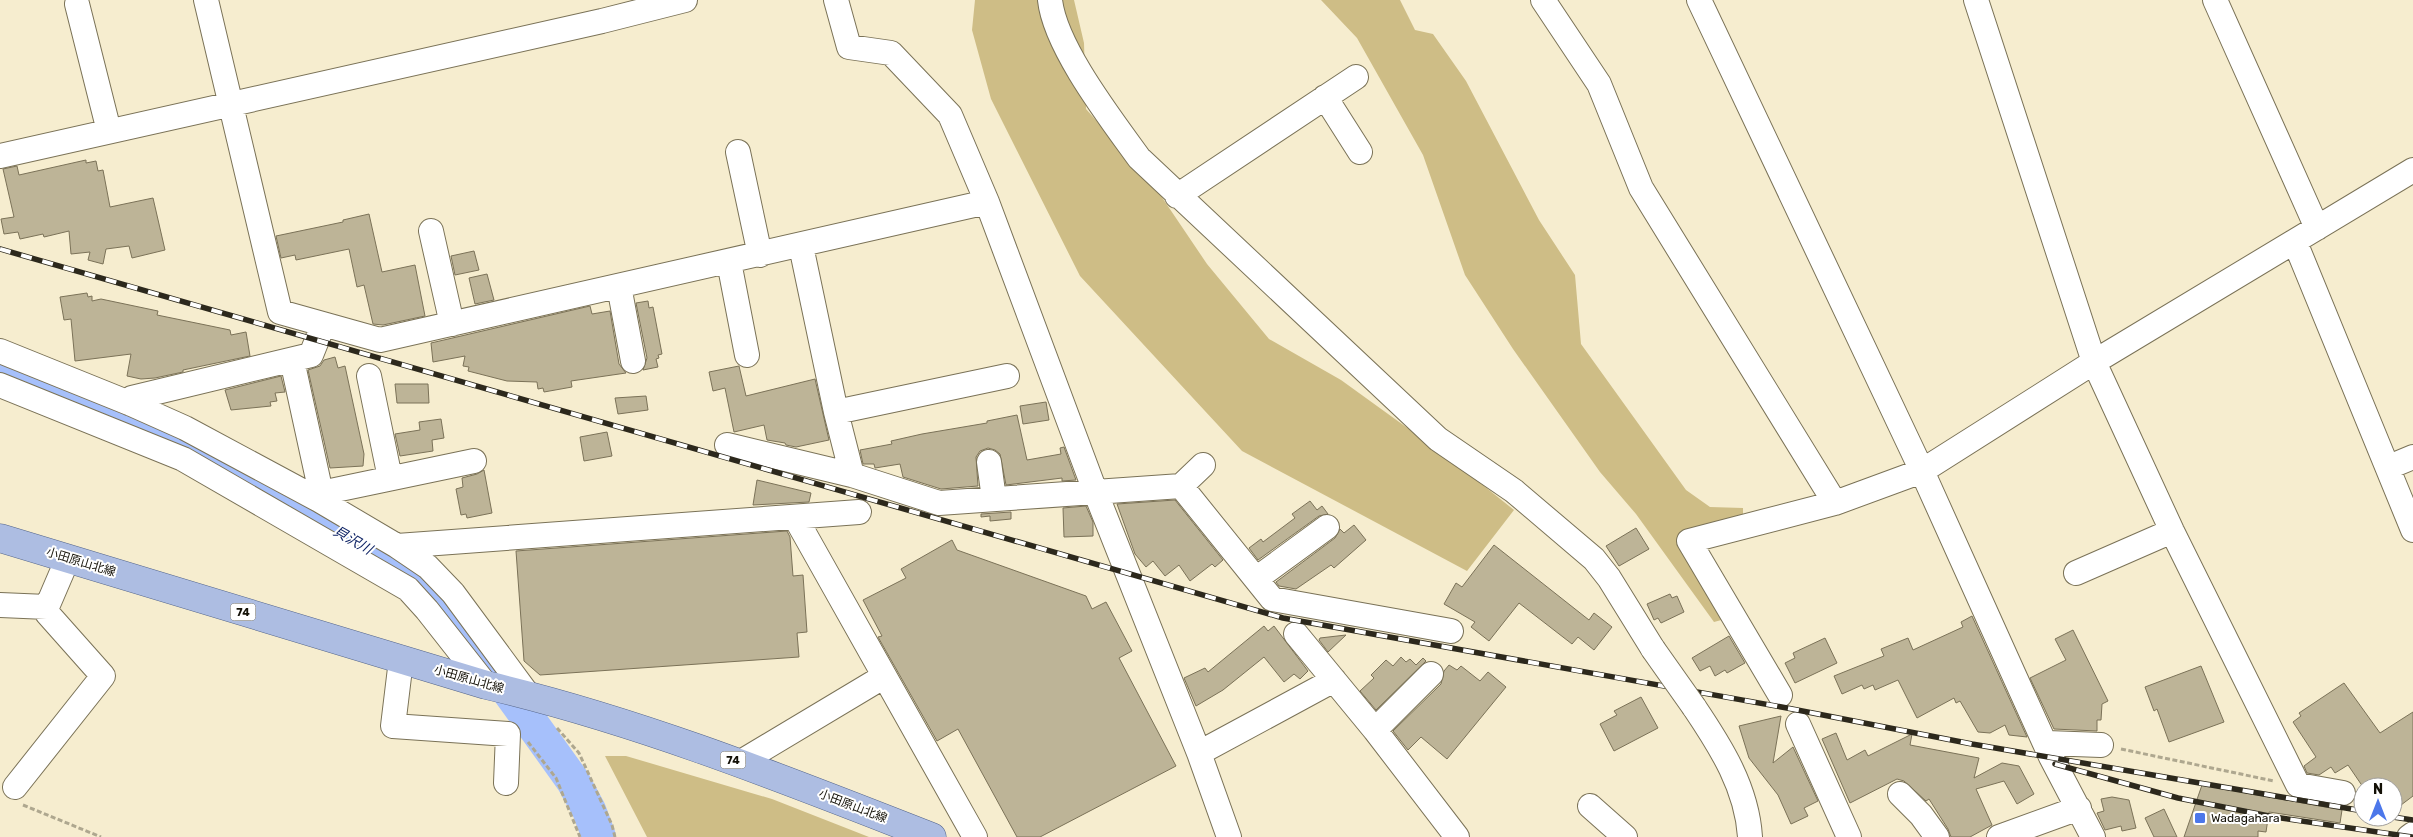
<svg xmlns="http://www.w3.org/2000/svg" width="2413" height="837" font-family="Rubik,'Noto Sans JP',sans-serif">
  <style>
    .green { fill: #cebd86 }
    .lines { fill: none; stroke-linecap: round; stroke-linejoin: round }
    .river { stroke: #a6c0fb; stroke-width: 34 }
    .building { fill: #bdb497; stroke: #7b7258 }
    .minor-casing { stroke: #7a7257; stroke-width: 26 }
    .major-casing { stroke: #536489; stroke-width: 29 }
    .path { stroke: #aea78f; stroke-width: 3; stroke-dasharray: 5 2.5; stroke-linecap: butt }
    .minor { stroke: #fff; stroke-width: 24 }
    .major { stroke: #adbde2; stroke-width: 28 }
    .rail-casing { stroke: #2c281c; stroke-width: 5.5 }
    .rail { stroke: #fff; stroke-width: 4; stroke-dasharray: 11; stroke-linecap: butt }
    .minor-bridge-casing { stroke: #7a7257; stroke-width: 26; stroke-linecap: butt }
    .minor-bridge { stroke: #fff; stroke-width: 24 }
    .poi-dot { fill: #4c77ea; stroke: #fff; stroke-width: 2 }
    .labels { text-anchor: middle; stroke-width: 4; stroke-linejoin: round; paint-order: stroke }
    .shield { fill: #fff; stroke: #5a5851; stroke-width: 1 }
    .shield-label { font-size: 11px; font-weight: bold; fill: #131006 }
    .street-label { font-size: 12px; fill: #131006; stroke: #fff }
    .poi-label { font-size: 12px; fill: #131006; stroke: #fff; text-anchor: start }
    .water-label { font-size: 14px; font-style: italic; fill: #0f2465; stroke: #fff }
  </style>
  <rect width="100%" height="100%" fill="#f6edcf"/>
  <path class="green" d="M975,0H1074L1084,43L1086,109L1155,187L1207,264L1269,339L1341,380L1449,458L1514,510L1467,571L1242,451L1080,276L991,99L972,30Z
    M1321,0H1400L1415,30L1433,34L1466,81L1539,220L1575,275L1581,344L1686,490L1710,507L1743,508V520L1680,531L1725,619L1714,622L1636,514L1600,472L1513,349L1465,275L1423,155L1357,38Z
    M605,756H626L772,799L869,837H647Z"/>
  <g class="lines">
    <path class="river" d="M0,366L177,440L420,578L507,689L573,781L589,810L599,837"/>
  </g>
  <path class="building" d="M86,160V163L96,161L98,171L103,170L110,207L153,198L165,250L132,258L129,246L106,249L103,264L88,260L90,252L71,254L69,231L44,237L43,234L20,239L18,232L4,234L1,219L14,217L3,169L17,166L19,175Z
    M369,214L382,272L415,265L425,316L383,325L373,324L364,285L357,287L349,249L296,260L295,255L281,258L276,236L343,222V220Z
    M474,251L479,270L455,275L451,256Z
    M487,274L494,300L475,304L469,278Z
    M87,293L88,297L92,296V301L101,299L158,311L157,315L230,330L231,335L246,332L250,356L183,370V372L155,378L141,379L127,376L131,354L75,361L71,319L64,320L60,297Z
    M648,301L649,308L653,307L662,354L658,355L659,358L656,359L658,367L643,370L647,358L636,303Z
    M590,306L592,314L610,311L619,364L626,373L571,381L572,387L544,392L543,388L538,389L537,382L507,381L468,371L469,367L463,366L465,356L433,362L431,343Z
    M335,357L338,368L345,366L364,454L363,466L330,468L308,370L320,366L324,360Z
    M739,366L746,396L815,379L829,440L796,447L786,445L785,443L767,440L764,425L734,432L725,388L713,391L709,372Z
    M281,376L285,392L275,393L277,401L270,402L271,406L231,410L225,390Z
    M395,384H428L429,403H397Z
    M646,396L648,410L618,414L615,398Z
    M1046,402L1049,420L1023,424L1020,406Z
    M1017,415L1027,460L1061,454L1060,448L1064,447L1076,480L1062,481V478L1006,485L1000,454L995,450L988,448L980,451L976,457L978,486L941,489L903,477L900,464L875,468L874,464H863L860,450L892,444L891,441L922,434L987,423V421Z
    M441,419L444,438L432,440L433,451L400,456L395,434L420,430L419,422Z
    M607,432L612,456L584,461L580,437Z
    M484,470L492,513L467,518L466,514L461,515L456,489L463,487L462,478L477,474Z
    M757,480L811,493L809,502L753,505Z
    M1175,500L1223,560L1215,567L1212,564L1190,581L1179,565L1165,576L1153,561L1146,567L1135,554L1117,504Z
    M1310,501L1317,510L1322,506L1328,514L1319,516L1258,560L1249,548L1261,539L1263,542L1295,518L1292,514Z
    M1086,506L1093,522V536L1064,537L1063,508Z
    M1011,512V519L990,521V516L981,517V514Z
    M1354,525L1366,540L1334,568L1331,565L1296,589L1279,586L1276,582L1335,538L1340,529L1344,533Z
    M1636,528L1649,549L1619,566L1606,546Z
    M787,531L790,537L793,576L803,575L807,632L797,633L799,657L540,675L524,661L516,551Z
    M952,540L957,550L1086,596L1092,609L1106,602L1132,651L1119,658L1176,766L1040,837H1017L958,729L937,741L878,637L882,636L863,600L906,578L901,569Z
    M1494,545L1589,620L1594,613L1612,627L1594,650L1578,637L1572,644L1519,603L1489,641L1471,627L1475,622L1444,604L1456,583L1462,587Z
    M1670,594L1672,598L1677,596L1684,612L1661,623L1658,618L1654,620L1647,604Z
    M1972,616L2027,737L2009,735L2005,725L1990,733L1978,732L1960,701L1956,703L1954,698L1917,718L1898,680L1875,690L1873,685L1864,689L1862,685L1842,694L1834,676L1884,656L1881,649L1908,638L1913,650L1963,627L1961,622Z
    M1264,626L1268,631L1274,626L1308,671L1300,679L1294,674L1284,682L1264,657L1223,690L1196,706L1184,678L1205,668L1208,672Z
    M2073,630L2108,701L2102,704L2101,720H2097V731L2054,729L2030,678L2066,660L2055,639Z
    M1346,635L1328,652L1319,640L1320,638Z
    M1729,636L1745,663L1727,673L1725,670L1715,676L1710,666L1700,671L1692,658Z
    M1825,638L1837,663L1795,683L1785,663L1795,658L1793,653Z
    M1401,657L1406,662L1410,659L1416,665L1423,658L1426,661L1376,710L1360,691L1374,678L1371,675L1386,660L1393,666Z
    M1449,665L1457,670L1461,666L1480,681L1488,672L1506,687L1447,759L1421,737L1408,750L1393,731L1441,684L1444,671Z
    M2201,666L2224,722L2169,742L2157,709L2154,711L2145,687Z
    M2344,683L2380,733L2413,712V796L2401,805L2393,794V787L2386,785L2385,787H2363L2348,765L2335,773L2331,767L2319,775L2307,773L2304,766L2316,757L2293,722L2301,716L2299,713Z
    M1641,697L1658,728L1614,751L1600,724L1617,715L1614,711Z
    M1781,716L1773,763L1793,747L1818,801L1804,808L1808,816L1791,824L1778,795L1749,758L1739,726Z
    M1836,733L1847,760L1865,750L1868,756L1912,734L1910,745L1979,758L1974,778L2002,763L2019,766L2034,794L2017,804L2004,781L1976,789L1992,825L1970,837H1951L1948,829L1929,799L1926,801L1904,781L1897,779L1850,803L1822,739Z
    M2202,785L2342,810L2340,823L2269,812L2266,832L2258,831V837H2184Z
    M2112,797L2129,800L2136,828L2122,831L2121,826L2105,830L2097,813L2104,811L2101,799Z
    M2164,809L2177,837H2154L2145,818Z"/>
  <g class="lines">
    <g class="minor-casing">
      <path id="minor" d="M206,0L280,312L380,340L987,202
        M836,0L849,47L891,53L950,115L987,202L1095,491L1199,753L1229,837
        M1050,0C1055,47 1111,119 1139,158L1438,439L1514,491L1594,559L1609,578L1653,649
        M1543,0L1599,84L1641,188L1835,503
        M1699,0L1922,471L2051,757L2093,837
        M1976,0L2094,362L2172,531L2298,785L2343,793
        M2215,0L2317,228
        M77,4L109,131
        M1325,97L1360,152
        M738,152L760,255
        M0,156L602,21L685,0
        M1177,196L1356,77
        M431,231L452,324
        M2295,242L2413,530
        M801,246L836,412L852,475
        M729,262L747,355
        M619,286L633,361
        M0,351L129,403L185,428L319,500L397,546L428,567L453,593L529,696
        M292,360L321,493L319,500
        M369,376L390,478
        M0,385L183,459L408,589L427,610L486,685
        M129,403L132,398L311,355L323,325
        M836,412L1007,376
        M727,445L852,475L939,503L1181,486L1272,599L1451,631
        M989,462L994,499
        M2389,467L2413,457
        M1181,486L1203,465
        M321,493L474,461
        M795,517L975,837
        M397,546L859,512
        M2076,573L2172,531
        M1256,579L1327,527
        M0,605L47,607
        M1296,634L1375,730L1457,837
        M401,660L393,726L508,734L506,783
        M1780,695L1689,541L1835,503L1922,471L2094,362L2413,170
        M1694,707C1721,747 1747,788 1750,837
        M1798,724L1849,837
        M1375,730L1431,674
        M2047,743L2101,745
        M1199,753L1334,680
        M741,762L883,677
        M15,787L103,676L47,613V607L68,558
        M1900,794L1921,815L1937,837
        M1590,806L1625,837
        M1999,837L2079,808
        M2409,837L2413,834"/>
    </g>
    <g class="major-casing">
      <path id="major" d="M0,538L486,685C639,721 786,780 932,837"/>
    </g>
    <path class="path" d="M557,728L579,753L612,825L615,837
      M528,742L556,778L580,837
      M2121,749L2274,781
      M23,805L101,837"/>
    <use href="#minor" class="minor"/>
    <use href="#major" class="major"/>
    <g class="rail-casing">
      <path id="rail" d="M0,249L1283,618L1787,708L1972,744L2363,811
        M2055,764L2178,798L2274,817L2412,837
        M2393,817L2413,820"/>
    </g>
    <use href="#rail" class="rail"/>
    <g class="minor-bridge-casing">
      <path id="minor-bridge" d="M1653,649L1694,707"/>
    </g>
    <use href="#minor-bridge" class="minor-bridge"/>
  </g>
  <rect class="poi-dot" x="2194" y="812" width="12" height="12" rx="2.5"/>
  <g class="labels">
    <g class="shield">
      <rect x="230.5" y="603.5" width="25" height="17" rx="4"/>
      <rect x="720.5" y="751.5" width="25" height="17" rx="4"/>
    </g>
    <g class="shield-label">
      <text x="243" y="616">74</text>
      <text x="733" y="764">74</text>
    </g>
    <g class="street-label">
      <text transform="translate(81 562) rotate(17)" y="4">小田原山北線</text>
      <text transform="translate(469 679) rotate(16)" y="4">小田原山北線</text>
      <text transform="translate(853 806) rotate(21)" y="4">小田原山北線</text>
    </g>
    <g class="poi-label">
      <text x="2211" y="822">Wadagahara</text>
    </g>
    <g class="water-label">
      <text transform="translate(353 540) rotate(30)" y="5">貝沢川</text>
    </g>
  </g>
  <g transform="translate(2378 802)"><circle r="24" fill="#ffffff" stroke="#a19f9b"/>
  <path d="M0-4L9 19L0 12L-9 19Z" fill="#4c77ea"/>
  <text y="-8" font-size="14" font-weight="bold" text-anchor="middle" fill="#131006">N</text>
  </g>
</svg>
